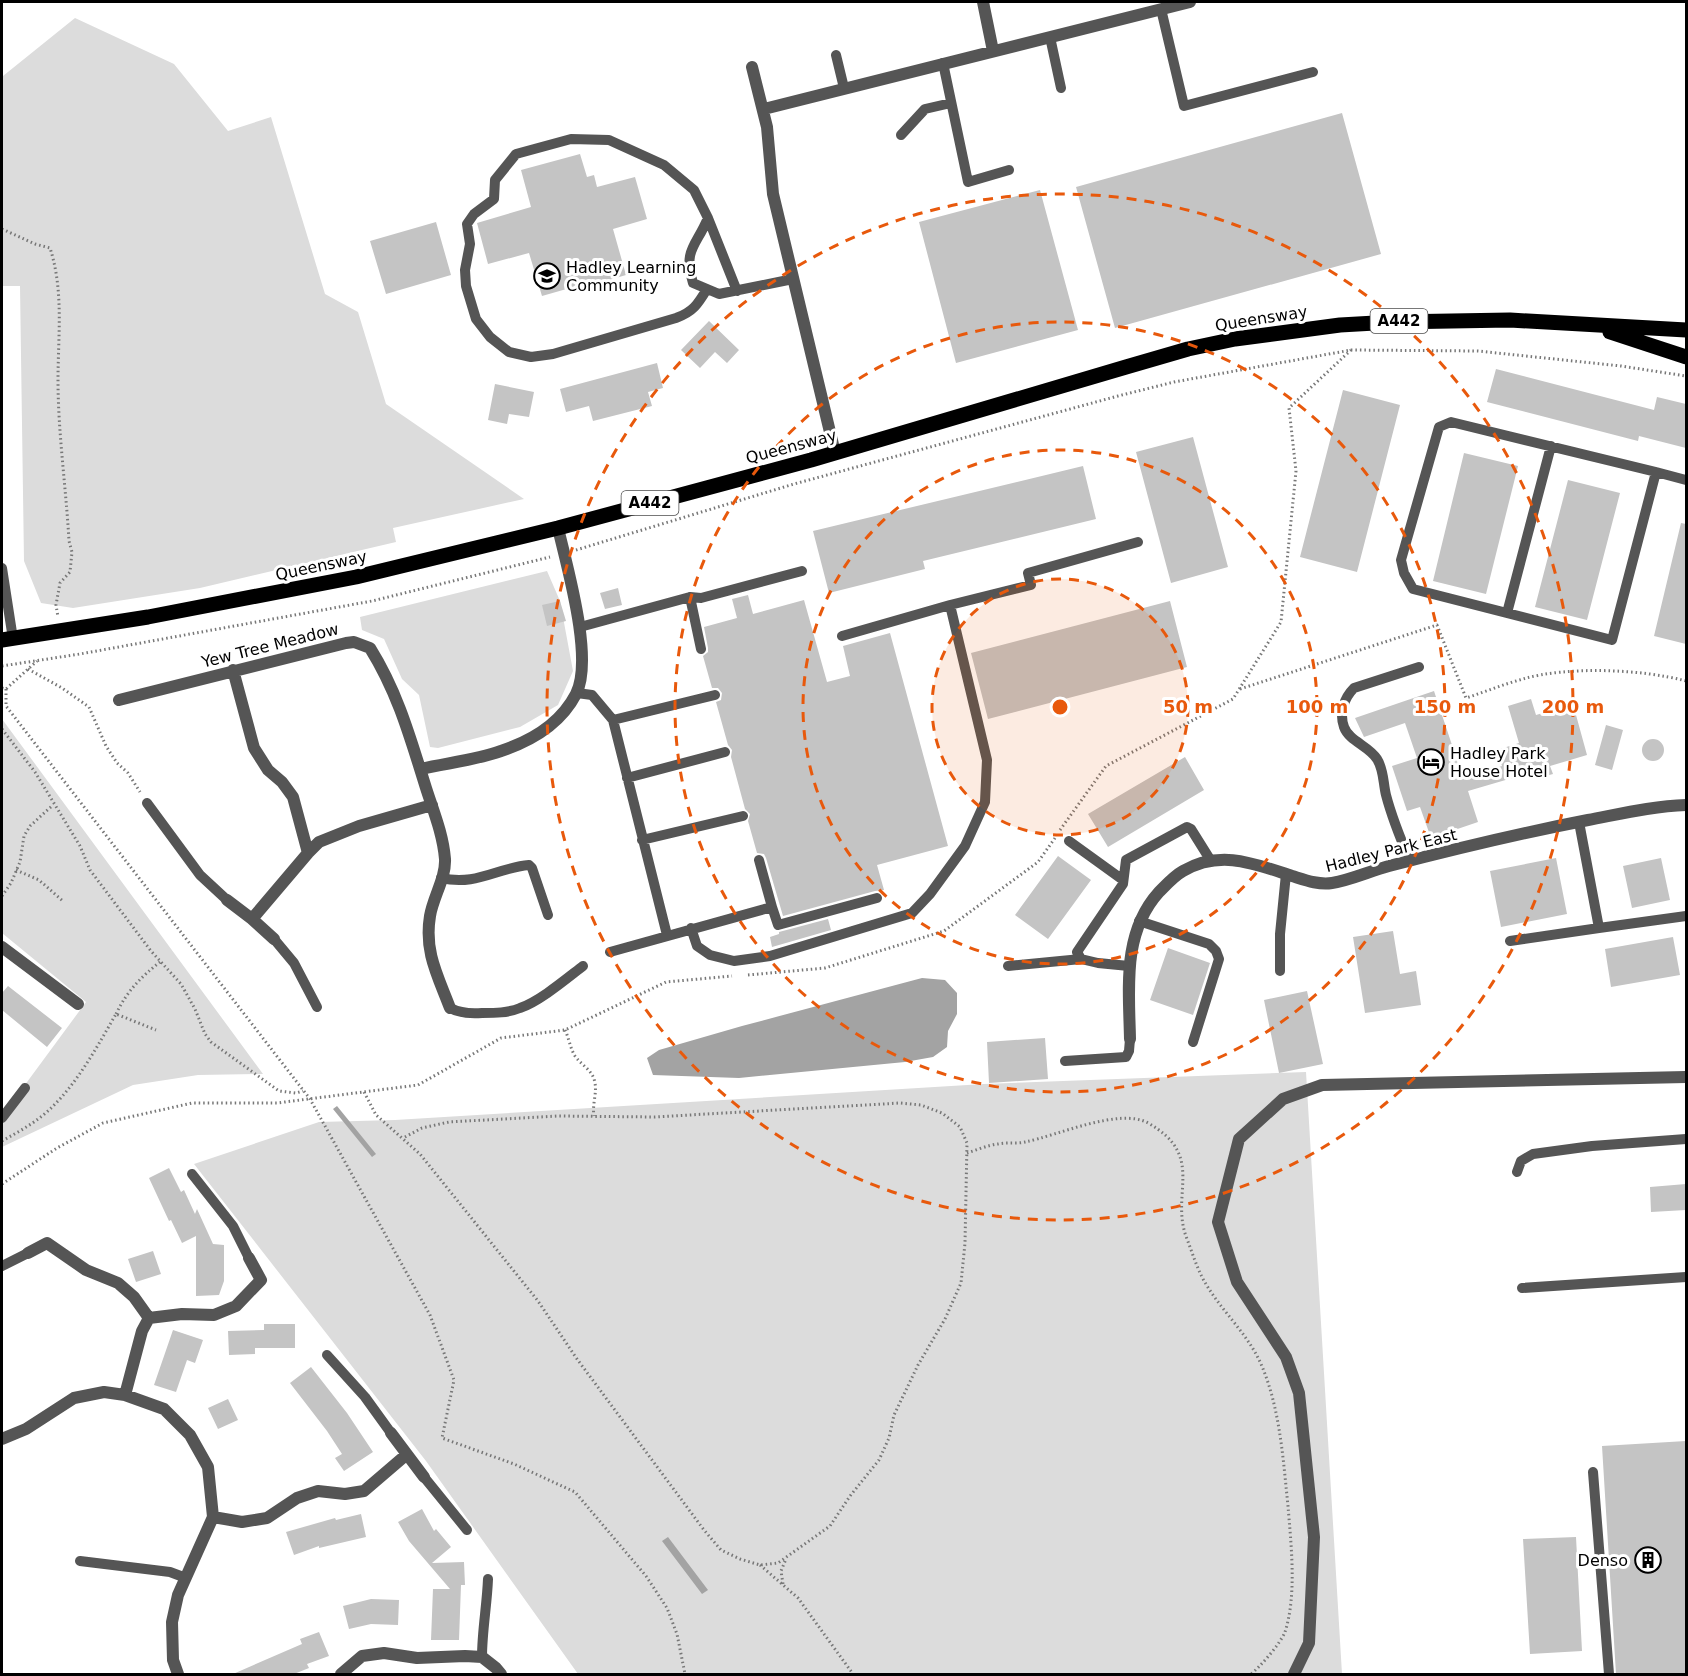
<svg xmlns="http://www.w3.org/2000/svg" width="1688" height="1676" font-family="'DejaVu Sans',sans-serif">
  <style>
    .green { fill: #dcdcdc }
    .water { fill: #a3a3a3 }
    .building { fill: #c4c4c4 }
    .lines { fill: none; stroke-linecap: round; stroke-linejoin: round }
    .path { stroke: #777; stroke-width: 3; stroke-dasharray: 1.5 3; stroke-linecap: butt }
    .lane { stroke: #555; stroke-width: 10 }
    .street { stroke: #555; stroke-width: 12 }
    .primary { stroke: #000; stroke-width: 15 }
    .ring { fill: none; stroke: #e8590c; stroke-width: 3; stroke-dasharray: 10 8 }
    .labels { text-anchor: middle; stroke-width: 6; stroke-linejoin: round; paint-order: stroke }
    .shield { fill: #fff; stroke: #4c4c4c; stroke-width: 1.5 }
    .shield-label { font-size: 15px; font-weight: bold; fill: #000 }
    .poi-label { font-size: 16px; fill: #000; stroke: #fff; text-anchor: start }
    .street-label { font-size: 16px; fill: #000; stroke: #fff }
    .centre { fill: #e8590c; stroke: #fff; stroke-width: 3 }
    .ring-label { font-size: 18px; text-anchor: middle; font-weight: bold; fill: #e8590c; stroke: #fff; stroke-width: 6; stroke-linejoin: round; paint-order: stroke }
  </style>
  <rect width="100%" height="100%" fill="#fff"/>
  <path class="green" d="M75,18L174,64L228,131L271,117L325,294L358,312L386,404L524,499L393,528L396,542L200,588L73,608L41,603L24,561L20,286H2V81L3,76Z
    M547,571L560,601L573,671L558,705L520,727L438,748L430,747L419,695L402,679L384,639L362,630L360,617Z
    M2,719L263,1074L198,1075L133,1085L2,1147V1116L86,1002L2,933Z
    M1306,1072L1342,1674H578L426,1461L194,1164L319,1122L395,1120L984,1084Z"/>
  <path class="water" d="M922,978L945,980L957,993V1014L948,1031L947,1047L933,1057L905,1062L739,1078L653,1075L647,1058L659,1050L742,1026Z
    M337,1106L376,1154L372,1157L333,1109Z
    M668,1537L708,1590L702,1594L662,1541Z"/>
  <path class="building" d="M1342,113L1381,254L1115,328L1076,187Z
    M580,154L587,177L594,175L597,187L635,177L647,219L613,229L626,275L592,285L591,282L542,296L529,253L488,264L477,223L531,207L521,170Z
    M1040,190L1078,330L956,363L919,222Z
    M436,222L451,275L386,294L370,241Z
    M709,321L739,350L727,363L715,352L700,368L681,350Z
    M657,363L663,388L648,392L652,406L593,421L589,406L566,412L560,389Z
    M1496,369L1654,410L1657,397L1686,404V448L1639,436L1638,441L1487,402Z
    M495,384L534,392L529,417L509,414L507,424L488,420Z
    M1343,390L1400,405L1357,572L1300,557Z
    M1193,437L1228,567L1171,583L1136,452Z
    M1464,453L1518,466L1486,594L1433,581Z
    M1083,466L1096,519L923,561L925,569L829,593L813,531Z
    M1568,480L1620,493L1587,620L1535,607Z
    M1681,523L1686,524V644L1654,636Z
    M618,588L622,605L605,609L600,593Z
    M748,595L753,614L804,600L827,682L850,676L843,646L890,633L948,846L877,865L884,890L875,891L783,916L766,858L764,854L757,853L748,821L750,814L745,809L731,757L732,750L728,745L716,702L721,700L722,693L718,688H712L703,656L708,652V648L704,627L737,618L732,599Z
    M560,601L566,621L547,626L542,605Z
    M1170,601L1187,667L988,719L971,653Z
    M1434,691L1463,778L1502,766L1497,750L1519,743L1508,706L1531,699L1536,715L1573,704L1587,755L1550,766L1553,774L1538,778L1536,771L1468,791L1478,822L1431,838L1420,807L1407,811L1392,766L1417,758L1405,723L1364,737L1355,718Z
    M1606,725L1623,730L1612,770L1595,765Z
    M1642 750a11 11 0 1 1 22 0a11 11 0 1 1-22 0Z
    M1185,757L1204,790L1108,847L1088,814Z
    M1058,856L1091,880L1048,939L1015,915Z
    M1556,858L1567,914L1501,927L1490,871Z
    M1661,858L1670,900L1632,908L1623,866Z
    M828,919L831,930L772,947L770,937L779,934V932Z
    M1393,931L1400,974L1416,971L1421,1005L1365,1013L1353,937Z
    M1673,937L1680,975L1611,987L1605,949Z
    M1168,948L1210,963L1193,1015L1150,1000Z
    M8,986L62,1028L47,1047L2,1010V993Z
    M1307,991L1323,1064L1279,1073L1264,1000Z
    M1045,1038L1048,1079L989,1083L987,1042Z
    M169,1168L181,1192L184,1190L195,1214L197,1209L213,1244L224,1245V1281L219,1295L196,1296V1236L182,1243L171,1220L169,1221L149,1178Z
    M1686,1184V1210L1651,1212L1650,1187Z
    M153,1251L161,1274L136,1282L128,1259Z
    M264,1324H295V1348H255V1354L229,1355L228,1331L264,1330Z
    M173,1330L203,1340L195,1363L187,1360L176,1392L154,1385Z
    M311,1367L347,1413L373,1452L344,1471L335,1458L342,1454L327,1431L290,1383Z
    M228,1399L238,1420L218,1429L208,1408Z
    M1686,1441V1674H1616L1602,1446Z
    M422,1509L434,1531L436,1529L451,1547L432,1563L464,1562L465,1585H461L459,1640H431L433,1589H450L409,1541L398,1522Z
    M361,1514L366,1537L319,1548V1546L294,1555L286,1532L335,1518L336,1520Z
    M1576,1537L1582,1651L1530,1654L1523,1539Z
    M371,1599L399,1600L398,1625L371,1624L349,1629L343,1606Z
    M319,1632L329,1656L307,1664L309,1668L294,1674H233L302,1644L300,1639Z"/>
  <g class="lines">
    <path class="path" d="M2,229L35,244L50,248C64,291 58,336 58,380C58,433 66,487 69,541L72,552L70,572L60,583L56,605L58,617
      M576,550L794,484L1118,396L1174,382L1351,350L1478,351L1621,366L1686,376
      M2,666L80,654L372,601L550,557
      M28,669L62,688L89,707L106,746L117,763L128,773L140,792
      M2,688L6,689L37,661
      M6,689V706L310,1099L430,1315L454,1380L442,1438L514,1464L575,1492L646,1576L667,1608L677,1634L685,1674
      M1240,689L1437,625L1466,698C1485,692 1504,684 1523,679C1567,666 1642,669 1686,681
      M2,729L35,772L80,846L90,870L151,951L181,984L195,1009L205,1034L211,1042L279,1091L296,1093L303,1091
      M1060,830L1106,766L1233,699L1281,622L1296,471L1289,408L1351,350
      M16,870L39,880L64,902
      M2,896L11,883L20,862L24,836L30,826L53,805
      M748,975L825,968L944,931L1038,862L1055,838
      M116,1014C127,991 141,977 160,962
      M565,1030C569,1038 570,1048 575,1056C582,1066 593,1070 595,1083C597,1094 592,1104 594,1116
      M364,1092L376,1115L420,1154L538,1301L577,1359L704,1530L721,1550L740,1559L760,1565L778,1563L830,1526L850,1496L879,1460L889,1438L894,1415L918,1365L945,1319L961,1283L965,1243L967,1143L960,1127L942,1113L921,1105L900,1103L654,1117L558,1116L449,1122L422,1128L403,1138
      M2,1141C18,1132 35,1123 49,1110C77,1084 97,1047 116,1014L156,1030
      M967,1153C977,1150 988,1145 998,1144C1007,1142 1016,1144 1025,1142C1056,1136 1120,1107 1148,1123C1207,1156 1169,1194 1187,1239C1192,1252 1196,1265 1202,1277C1218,1308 1247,1332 1261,1364C1280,1408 1283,1458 1288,1506C1291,1544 1297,1595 1285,1632C1280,1644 1261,1666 1251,1674
      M2,1184L57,1148L103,1123L192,1103H277L418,1085L501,1038L565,1030L666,982L732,976
      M760,1565L798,1598L853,1674
      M783,1584L781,1571L786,1559"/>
    <path class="lane" d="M1161,9L1184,106L1313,72
      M1050,37L1061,88
      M836,55L844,88
      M943,63L968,182L1009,170
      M901,135L925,109L951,103
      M708,218C696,247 683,249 693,283L719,294L793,279
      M707,289C698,304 693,312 676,318L553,354L531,357L509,352L490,337L476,319L466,286L465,270L470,244L467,224L474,214L494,199L495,180L516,154L571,139L609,140L664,165L694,190L708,218L737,291
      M1656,472L1612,640L1413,589L1404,573L1401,560L1439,427L1451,422L1656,472L1686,480
      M2,568L13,639
      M690,597L701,649
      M1507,613L1551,446
      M580,627L690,597L701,598L802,571
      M842,636L950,605
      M577,693L592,695L613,720L667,935
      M613,720L715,695
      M627,778L725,752
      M147,803L200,875L227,900
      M1579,822L1599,928L1686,916
      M642,840L743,816
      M1069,841L1123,880
      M1410,861C1401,840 1392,818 1386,795C1383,783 1384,770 1377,759C1369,746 1349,741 1344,727C1339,713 1344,698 1354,688L1419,667
      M441,878C477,886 496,868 529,865L532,868L548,915
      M772,907L778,925L877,898
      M1139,921L1209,944L1216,951L1219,959L1193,1042
      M691,928L697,946L710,955L734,961L770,956L912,913L930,894L965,846L985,802L987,760L950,605L1031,585L1028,573L1138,542
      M274,939L294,963L317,1007
      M1510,941L1599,928
      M610,952L772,907L759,860
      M1008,966L1081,959
      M1129,966L1098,963L1081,959L1077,952L1123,884L1126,860L1187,827L1191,829L1211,861
      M1280,971V934L1286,874
      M450,1008C460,1013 471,1014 482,1013C495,1013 508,1013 520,1008C540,1001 566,979 583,966
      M1065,1061L1126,1057L1129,1051L1130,1039
      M2,1118L25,1088
      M1517,1172L1521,1161L1533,1154L1592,1146L1686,1139
      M192,1174L233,1226L249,1258
      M2,1266L28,1253
      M1522,1288L1686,1277
      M327,1355L365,1397L391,1433
      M1593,1472L1609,1674
      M424,1477L467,1530
      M80,1561L170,1572L186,1578
      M482,1657C482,1631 487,1605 488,1579"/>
    <path class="street" d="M983,2L993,51
      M752,67L767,127L773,194L835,453
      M764,109L1190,2
      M233,670L254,748L268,770L282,782L293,797L308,853
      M119,700L346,643L354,642L370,648C398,693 410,737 426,788C433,810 443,834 445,859C446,878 433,897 430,916C424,952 438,976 450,1008
      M421,769C447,763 476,760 501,751C531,741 561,723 576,694C594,659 567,567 558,528
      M227,900L252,919
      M274,939L252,919L308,853L319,842L359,826L432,805
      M2,947L78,1004
      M1130,1039C1129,988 1122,933 1159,892C1166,885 1174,876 1183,871C1221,849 1255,864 1292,876C1305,880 1318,885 1332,883C1351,880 1370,871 1389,866C1454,849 1521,833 1588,820C1620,814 1653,806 1686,805
      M28,1253L47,1243L86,1270L118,1283L134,1297L149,1318L142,1331L125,1395
      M149,1318L182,1314L214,1315L236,1306L261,1280L249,1258
      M391,1433L424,1477
      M2,1439L26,1429L74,1398L104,1392L125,1395L164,1409L190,1435L208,1467L213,1517L178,1595L172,1622L173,1660L178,1674
      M213,1517L242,1522L267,1518L297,1498L318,1491L345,1494L364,1491L406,1455
      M341,1674L362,1656L384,1653L417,1658L465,1656L482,1657L496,1668L501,1674
      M1294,1674L1309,1643L1314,1537L1299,1393L1286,1357L1237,1282L1218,1222L1239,1139L1283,1099L1322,1085L1686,1077"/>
    <path class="primary" d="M1610,332L1686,357
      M2,640L148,617L356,577L558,528L811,460L1126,367L1188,349L1235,339L1340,325L1393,322L1510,320L1686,330"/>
  </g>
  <circle cx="1060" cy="707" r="128" fill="#e8590c" fill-opacity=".12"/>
  <g class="ring">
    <circle cx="1060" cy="707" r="128"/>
    <circle cx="1060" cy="707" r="257"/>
    <circle cx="1060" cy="707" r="385"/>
    <circle cx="1060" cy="707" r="513"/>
  </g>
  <defs>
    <g id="school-ring" transform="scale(1.35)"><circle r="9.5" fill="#fff" stroke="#000" stroke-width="1.5"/><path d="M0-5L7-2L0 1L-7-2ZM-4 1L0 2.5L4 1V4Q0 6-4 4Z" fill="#000"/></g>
    <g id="hotel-ring" transform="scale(1.35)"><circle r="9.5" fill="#fff" stroke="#000" stroke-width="1.5"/><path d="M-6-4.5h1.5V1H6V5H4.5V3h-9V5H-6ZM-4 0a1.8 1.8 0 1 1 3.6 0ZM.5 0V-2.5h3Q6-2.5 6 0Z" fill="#000"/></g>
    <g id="building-ring" transform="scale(1.35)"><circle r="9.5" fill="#fff" stroke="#000" stroke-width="1.5"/><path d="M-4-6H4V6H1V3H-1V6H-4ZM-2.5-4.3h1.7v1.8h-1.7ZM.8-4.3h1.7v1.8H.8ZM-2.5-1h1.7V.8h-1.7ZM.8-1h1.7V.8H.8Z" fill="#000"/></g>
  </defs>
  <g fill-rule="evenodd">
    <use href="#school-ring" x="547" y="276"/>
    <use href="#hotel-ring" x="1431" y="762"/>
    <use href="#building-ring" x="1648" y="1560"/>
  </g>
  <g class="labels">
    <g class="shield">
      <rect x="1370.5" y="309" width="57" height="24" rx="4.5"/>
      <rect x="621.5" y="491" width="57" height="24" rx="4.5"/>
    </g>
    <g class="shield-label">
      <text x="1399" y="326">A442</text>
      <text x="650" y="508">A442</text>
    </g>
    <g class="poi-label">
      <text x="566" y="273">Hadley Learning<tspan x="566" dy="18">Community</tspan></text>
      <text x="1450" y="759">Hadley Park<tspan x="1450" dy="18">House Hotel</tspan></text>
      <text x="1628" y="1566" text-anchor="end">Denso</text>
    </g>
    <g class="street-label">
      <text transform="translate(1261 318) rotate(-9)" y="6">Queensway</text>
      <text transform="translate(791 446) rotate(-15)" y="6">Queensway</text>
      <text transform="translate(321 565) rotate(-12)" y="6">Queensway</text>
      <text transform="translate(270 645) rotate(-14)" y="6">Yew Tree Meadow</text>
      <text transform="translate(1391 850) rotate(-14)" y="6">Hadley Park East</text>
    </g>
  </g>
  <circle cx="1060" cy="707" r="9" class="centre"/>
  <g class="ring-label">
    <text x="1188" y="713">50 m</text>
    <text x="1317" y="713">100 m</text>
    <text x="1445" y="713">150 m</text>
    <text x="1573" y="713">200 m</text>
  </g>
  <rect width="1688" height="1676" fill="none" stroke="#000000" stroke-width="6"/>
</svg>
